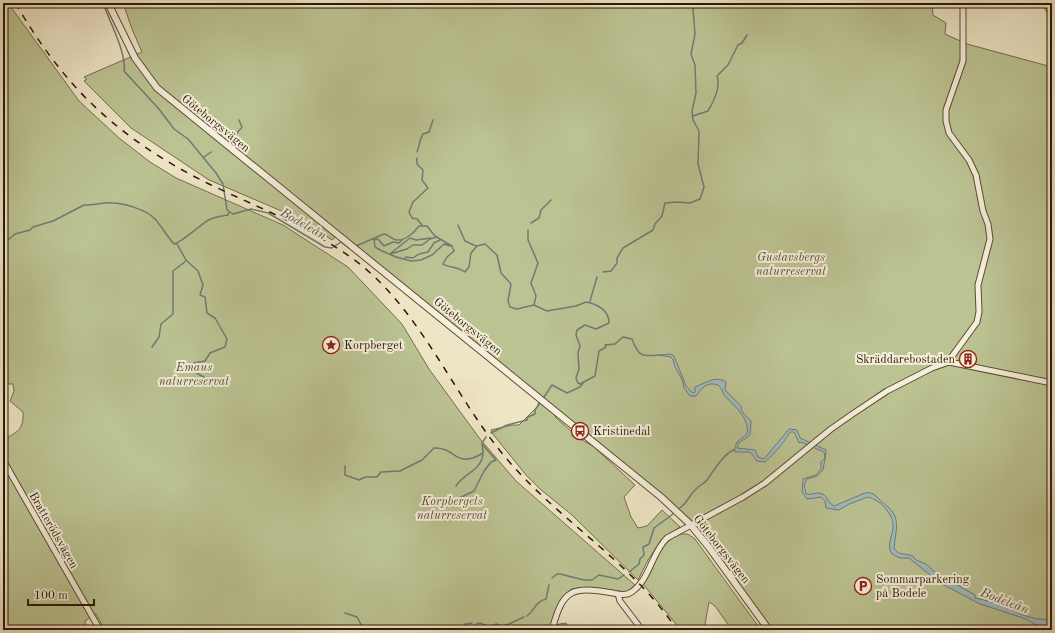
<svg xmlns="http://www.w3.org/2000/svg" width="1055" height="633" font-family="'Old Standard TT',serif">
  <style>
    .green { fill: #bcc393; stroke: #736e4a }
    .water { fill: #9fbcc0; stroke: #707b74 }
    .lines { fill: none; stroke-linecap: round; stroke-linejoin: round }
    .stream { stroke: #707b74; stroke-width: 1.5 }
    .minor-casing { stroke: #5b4c33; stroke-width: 7 }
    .tertiary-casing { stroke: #5b4c33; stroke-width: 8 }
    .minor { stroke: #f4eeda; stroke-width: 5 }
    .tertiary { stroke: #f4eeda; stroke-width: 6 }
    .rail { stroke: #2a1902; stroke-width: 1.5; stroke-dasharray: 7 7; stroke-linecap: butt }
    .labels { text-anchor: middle; stroke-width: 4; stroke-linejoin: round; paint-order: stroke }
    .street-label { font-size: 12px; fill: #2a1902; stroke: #f4eeda }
    .park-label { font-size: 12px; font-style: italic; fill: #564c2e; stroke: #f4eeda }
    .poi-label { font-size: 12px; fill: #2a1902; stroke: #f4eeda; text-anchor: start }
    .water-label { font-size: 13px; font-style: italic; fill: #535244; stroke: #f4eeda }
  </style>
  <rect width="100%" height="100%" fill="#eee5c6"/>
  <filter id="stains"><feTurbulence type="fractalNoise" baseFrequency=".005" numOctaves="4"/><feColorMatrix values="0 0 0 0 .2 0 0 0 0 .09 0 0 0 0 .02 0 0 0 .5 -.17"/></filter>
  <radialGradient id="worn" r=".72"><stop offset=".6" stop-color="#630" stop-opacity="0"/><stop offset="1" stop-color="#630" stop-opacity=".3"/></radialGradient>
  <path class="green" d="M3,3H8L79,101L119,138L150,162L176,178L283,225L348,267L402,324L429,369L480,439L516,481L635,585L627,592L579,588L571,589L563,597L554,613L552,622L553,625L566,623L570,630H105L96,614L85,621L86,630H3V440C17,432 24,430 23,412L10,401L14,391L13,384H3Z
    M123,3H932L933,15L946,23L945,34L967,44L1052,67V630H771L697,531L560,413L555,417L580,439L593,446L635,485L624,497L631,517L638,528L647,526L662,510L680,527L662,539L648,560L638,580L572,515L540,489L526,475L492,433L491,430L512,425H519L537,407L541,397L339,234L332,240L314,228L293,216L209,180L131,128L84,81L87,79L84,77L142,52L132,29Z
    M1041,3H1052V31L1047,12Z
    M681,534H688L695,539L761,630H732L715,606L709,602L704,630H681L642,583C652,565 660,541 681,534Z"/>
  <path class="water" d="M671,354L674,356L686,386L693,393L695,392V387C706,383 715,375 726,382L725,390L741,406C741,413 746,416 751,421L750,435L739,443L737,448L755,450L758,457L764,459L789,429L797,430L800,438L826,450C826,458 824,462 823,470L817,476L807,479C803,485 805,488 806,494C810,495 815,493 819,493C828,494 827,503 834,506L865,493C874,491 877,498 883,503C902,516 896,527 894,548C898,556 905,553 913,556L916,560L926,564L938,575L947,579L975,595V598C984,600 1004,604 1011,609C1022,616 1039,621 1052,619V630H1041L1038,626L1026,619L980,604L940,583L909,558H900L892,554C886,545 893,536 893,527C894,514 880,500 868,497L849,504L839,510L826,508L825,501L821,497L807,499L802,492L803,479L816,475L821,469V462L825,458L824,452L801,442L799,443L794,432H790C783,444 775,453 765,462L757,461L750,452H735L734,450L737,442L747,434C750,418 734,406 725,396C722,392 722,388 718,385C707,381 702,388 696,396H690L684,388L682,379L675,367L673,360L671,357L659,355Z"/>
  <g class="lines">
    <path class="stream" d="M103,3C109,20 127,54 124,71L159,109L174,129L188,139L216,173L223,184L227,210L233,214L251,209L268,213L325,247L332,248L341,242L349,248H350
      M693,116L708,111C714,101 721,87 717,76L728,65L738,45L742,43L747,35
      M229,143L242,127L239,120
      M417,152C420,145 419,140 423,134L429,132L433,120
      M204,157L211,152
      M417,158V164L423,170L422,180L428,188L413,202L409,212L412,218L417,219L422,225
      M531,223L539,218L541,210L551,200
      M458,225L465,241L476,246
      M528,230V240L538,263L531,283L536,296L534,305
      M374,240L375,247L380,250L396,257L411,261L421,260L432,255L444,244L450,246
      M374,240L378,239L384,246L393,242L399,243L402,240
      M3,244L15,234L30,230L33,227L53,221L84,205C93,206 102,202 112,203C124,203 147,210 155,219C162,227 167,236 174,244C178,244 199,227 204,223C210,218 220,216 228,215L229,212
      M177,244L186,260L198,271L203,285L200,295L205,297L207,313L215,318L227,339L225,347L210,353L205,361L194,363L192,366L195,372L210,381
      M356,246L384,234C389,235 392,239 396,240C405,241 414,233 419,226H427L435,236L452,246L454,251L447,257L443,264C449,268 457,266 465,272L469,267L471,253L477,246L485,244L497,255L501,273L511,284L508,301L510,307L517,309L534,305L547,311L576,306L586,302C597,304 609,310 609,323L596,329L585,325L577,330L576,335L580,346L578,353L579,369L576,378L578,383L580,384L595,376L599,351L606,347L605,345L615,344L623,337L632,339C638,356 642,357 659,355
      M391,253L410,238L416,240L431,238
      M390,254L407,249L413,245H422L430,239L437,237
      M405,258L406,257L413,258L419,254L428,252L434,243L440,240
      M603,272L611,271L617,263V258L623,248L653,230L655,224L662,216L665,203L677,202L690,203L700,199L704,187L698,164L699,131L693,120L692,111L696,93L695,65L691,54L695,34L693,9L695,3
      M590,301L597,277
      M152,347L159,337L161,324L173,314V271L186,261
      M544,397L552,385L567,393L580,387L583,383
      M491,433L507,425L527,420L528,417L535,414V410L540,403
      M345,466V475L359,480L365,477H377L381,472L400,471L422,460L434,448C457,447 455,470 483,453L482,443L486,437
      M456,486C464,473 481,471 483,454
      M455,500L474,491L484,471L491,462L496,460L482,444
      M679,509C689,501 688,497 695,490C698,486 704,484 707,480C712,473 726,450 735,450
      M629,572L639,564L640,559L644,555L643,547L649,544L654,528L673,514
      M552,578L557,574H560L584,580H592L599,575L618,579L624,575
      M345,613L357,617L364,630
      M527,616C535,610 535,602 546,599L549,585
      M476,624L480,623L490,627L496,624L502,626L509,624L524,617
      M465,626V624L472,623"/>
    <g class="minor-casing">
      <path id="minor" d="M949,362L950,359L977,322L979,312L978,285L990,239L988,224L983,211L976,175L969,160L949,133L946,121V110L963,61V3
        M3,460L100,630
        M618,594L620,601L642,630
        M552,630C563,589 571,586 613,593C618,594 625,596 630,593C650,581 651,553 667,538L743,497L765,483L831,429L854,413L887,391L932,368L949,362L1052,383"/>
    </g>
    <g class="tertiary-casing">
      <path id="tertiary" d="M108,3L135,58L157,88L661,497L690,524L708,546L769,630"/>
    </g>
    <use href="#minor" class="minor"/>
    <use href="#tertiary" class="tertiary"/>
    <path class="rail" d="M15,3C28,24 41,45 57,65C97,117 150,155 209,184C261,209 315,229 361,265C423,315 455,398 506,458C558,520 632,562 677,630"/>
  </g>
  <defs>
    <g id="sight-ring" transform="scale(0.9)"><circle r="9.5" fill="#f4eeda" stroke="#8f2418" stroke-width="1.5"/><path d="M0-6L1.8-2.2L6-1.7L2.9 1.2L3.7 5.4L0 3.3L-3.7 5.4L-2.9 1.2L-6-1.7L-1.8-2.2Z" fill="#8f2418"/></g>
    <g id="building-ring" transform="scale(0.9)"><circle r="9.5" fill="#f4eeda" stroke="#8f2418" stroke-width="1.5"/><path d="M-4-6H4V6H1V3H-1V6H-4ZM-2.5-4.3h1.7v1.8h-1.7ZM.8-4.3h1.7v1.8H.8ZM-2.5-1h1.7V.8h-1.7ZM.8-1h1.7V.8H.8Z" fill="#8f2418"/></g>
    <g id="bus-ring" transform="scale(0.9)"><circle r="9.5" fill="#f4eeda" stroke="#8f2418" stroke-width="1.5"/><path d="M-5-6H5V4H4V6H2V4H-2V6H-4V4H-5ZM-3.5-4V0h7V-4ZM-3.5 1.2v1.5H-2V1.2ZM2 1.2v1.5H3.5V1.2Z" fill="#8f2418"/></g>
    <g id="parking-ring" transform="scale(0.9)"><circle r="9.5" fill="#f4eeda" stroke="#8f2418" stroke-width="1.5"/><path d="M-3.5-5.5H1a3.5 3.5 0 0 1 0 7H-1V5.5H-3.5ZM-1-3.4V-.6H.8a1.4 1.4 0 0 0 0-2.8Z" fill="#8f2418"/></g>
  </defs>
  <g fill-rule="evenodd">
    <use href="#sight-ring" x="331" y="345"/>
    <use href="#building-ring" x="968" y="359"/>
    <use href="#bus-ring" x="580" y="431"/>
    <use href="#parking-ring" x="863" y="586"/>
  </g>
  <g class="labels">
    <g class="street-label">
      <text transform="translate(216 123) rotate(39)" y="4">Göteborgsvägen</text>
      <text transform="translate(468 326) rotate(39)" y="4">Göteborgsvägen</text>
      <text transform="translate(54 530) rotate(60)" y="4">Bratterödsvägen</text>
      <text transform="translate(722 549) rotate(52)" y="4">Göteborgsvägen</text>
    </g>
    <g class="park-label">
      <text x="791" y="261">Gustavsbergs<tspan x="791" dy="14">naturreservat</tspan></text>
      <text x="194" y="371">Emaus<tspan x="194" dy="14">naturreservat</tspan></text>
      <text x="452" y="505">Korpbergets<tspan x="452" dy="14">naturreservat</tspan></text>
    </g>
    <g class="poi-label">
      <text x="344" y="349">Korpberget</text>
      <text x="955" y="363" text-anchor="end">Skräddarebostaden</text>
      <text x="593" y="435">Kristinedal</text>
      <text x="876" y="583">Sommarparkering<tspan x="876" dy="14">på Bodele</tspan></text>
    </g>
    <g class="water-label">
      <text transform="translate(304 223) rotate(30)" y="5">Bodeleån</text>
      <text transform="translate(1005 600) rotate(21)" y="5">Bodeleån</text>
    </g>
  </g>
  <rect width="1055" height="633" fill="none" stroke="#eee5c6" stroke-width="16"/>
  <rect x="4" y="4" width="1047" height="625" fill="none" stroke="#2a1902" stroke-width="2"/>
  <rect x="8" y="8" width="1039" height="617" fill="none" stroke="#2a1902"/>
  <path d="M28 599v6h66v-6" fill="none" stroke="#2a1902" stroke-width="2"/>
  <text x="34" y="599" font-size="12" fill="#2a1902" stroke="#f4eeda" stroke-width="3" paint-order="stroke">100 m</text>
  <rect width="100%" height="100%" filter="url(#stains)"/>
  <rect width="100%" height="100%" fill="url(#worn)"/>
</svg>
